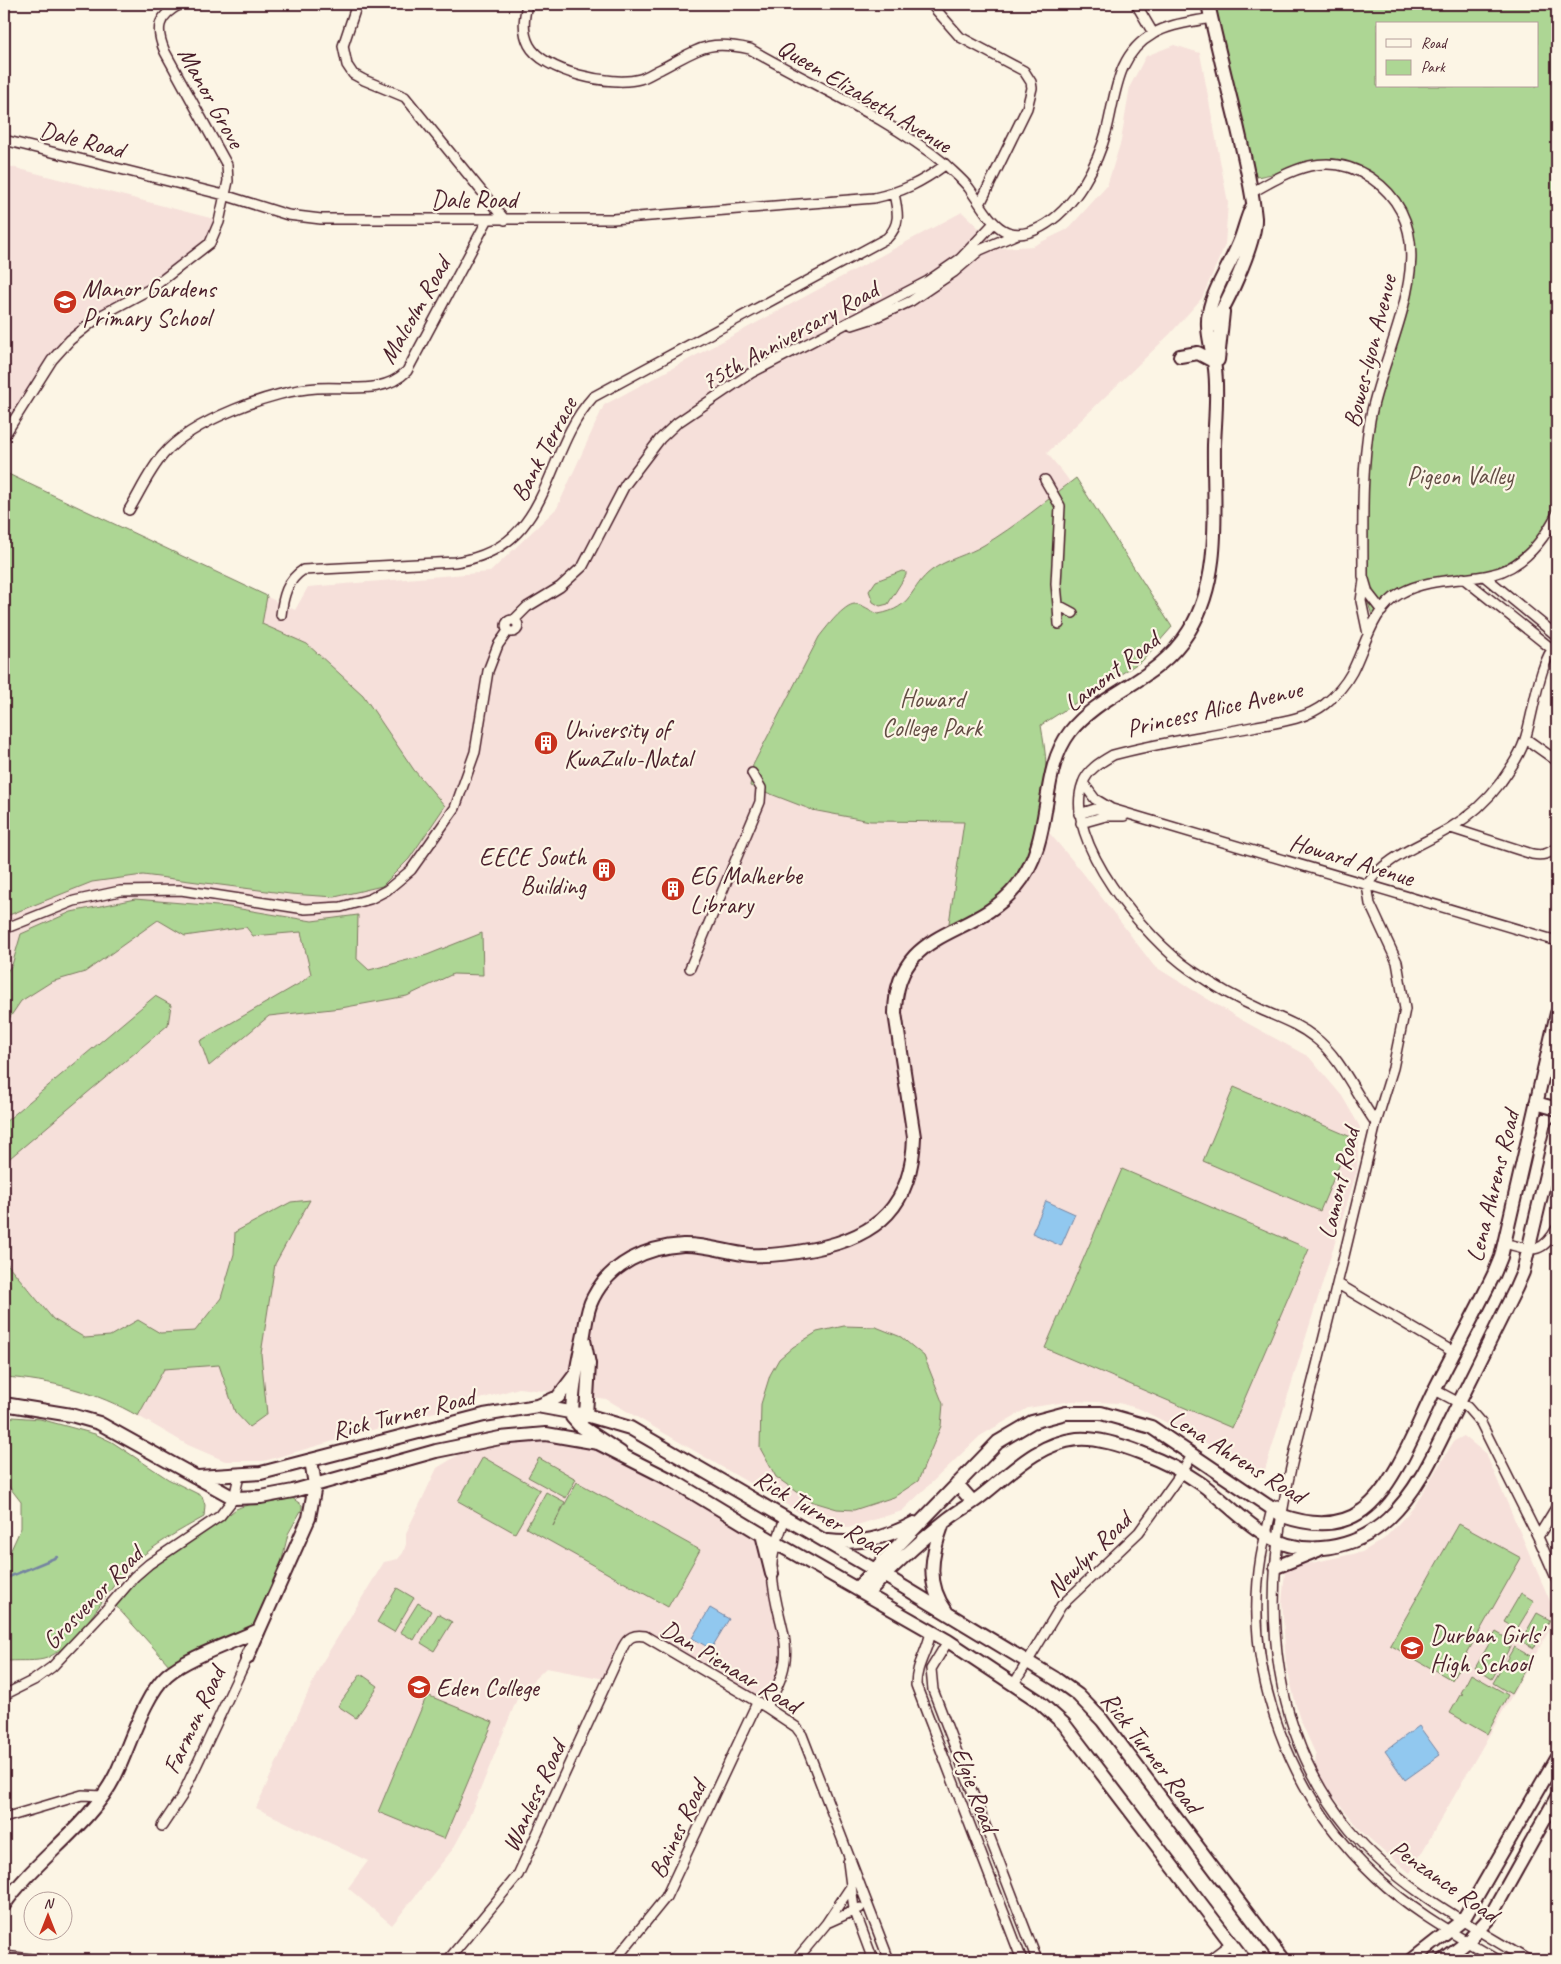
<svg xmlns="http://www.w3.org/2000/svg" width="1561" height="1964" font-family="Caveat,sans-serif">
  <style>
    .built { fill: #f6e0da }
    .green { fill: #add694; stroke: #7c7a60; fill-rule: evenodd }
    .water { fill: #91c8ef; stroke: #7584a1 }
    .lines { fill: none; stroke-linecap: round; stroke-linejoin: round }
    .stream { stroke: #7584a1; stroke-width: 2.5 }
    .street-casing { stroke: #4a1f2b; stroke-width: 12 }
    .secondary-casing { stroke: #4a1f2b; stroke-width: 16 }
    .street { stroke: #fcf5e5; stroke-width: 9 }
    .secondary { stroke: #fcf5e5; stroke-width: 12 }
    .labels { text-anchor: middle; stroke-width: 4.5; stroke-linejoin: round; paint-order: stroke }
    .street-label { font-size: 25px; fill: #4a1f2b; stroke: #fcf5e5 }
    .poi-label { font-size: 25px; fill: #4a1f2b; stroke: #fcf5e5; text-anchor: start }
    .park-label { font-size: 25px; fill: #634d45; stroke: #fcf5e5 }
  </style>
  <rect width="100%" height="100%" fill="#fcf5e5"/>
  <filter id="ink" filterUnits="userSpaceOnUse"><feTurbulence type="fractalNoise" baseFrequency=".02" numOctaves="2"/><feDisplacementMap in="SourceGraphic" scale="10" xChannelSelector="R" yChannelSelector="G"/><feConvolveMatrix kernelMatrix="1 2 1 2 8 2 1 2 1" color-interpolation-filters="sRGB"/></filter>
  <g filter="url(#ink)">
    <path class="built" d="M1174,45L1200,53L1228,203L1225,245L1202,298L1170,334L1047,453L1065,475L1172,627L1143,660L1041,725L1046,766L1041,823L1083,873L1154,966L1240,1019L1309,1057L1342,1096L1360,1127L1357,1171L1264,1473L1140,1409L1119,1403L1071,1401L1028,1408L980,1436L902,1511L848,1528L809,1518L606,1399L519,1388L264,1461H225L188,1445L114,1402L38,1379L4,1377V472L295,610L308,587L490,572L557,508L604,405L962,212L1000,248L1033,246L1068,229L1107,186L1121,141L1130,86L1146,56Z
      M4,165L218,220L210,245L70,340L4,436Z
      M1464,1436L1486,1454L1557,1617L1410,1873L1364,1834L1327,1789L1315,1766L1316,1755L1299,1717L1286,1664L1282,1602L1285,1572L1288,1568L1362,1552L1384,1539L1413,1508L1454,1441Z
      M553,1439L605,1447L776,1546L786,1658L765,1701L637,1632L605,1679L546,1668L519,1694L465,1827L453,1849L392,1925L348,1888L368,1861L256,1808L320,1666L384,1562L398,1559L403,1553L406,1544V1533L437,1468L463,1452Z"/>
    <path class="green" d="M1206,4H1557V506L1538,539L1510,562L1484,576L1404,591L1373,618L1361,582L1364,452L1402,320L1408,247L1401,216L1378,185L1343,169L1317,165L1247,179ZM1377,24H1537V86H1377Z
      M4,472L267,596L262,624L307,644L363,695L414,770L445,806L409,859L382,886L335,897L290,894L143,875L92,882L4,917Z
      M1076,478L1172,627L1143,660L1041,725C1043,739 1046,753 1046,767C1046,806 1038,856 1010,886C993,904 969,918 948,930L964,822L870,821L812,810L750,786L753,765L819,637C826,628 844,604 855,604C862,604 871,611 878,614C914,608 909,587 932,570C947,559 968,555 984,545C1016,526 1046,501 1076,478Z
      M902,571L906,572V575L888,604L880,606L873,602L869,591L876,581Z
      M135,899L229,907L312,921L358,915L357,959L369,970L427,955L482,933L483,975L453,974L407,996L341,1008L269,1016L209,1066L200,1041L302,982L311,974L301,932L253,936L246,927L185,936L158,920L85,972L51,982L21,1001L4,1026V975L12,965L21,934L71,912Z
      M155,996L171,1005L168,1025L4,1163V1123Z
      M1234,1087L1351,1137L1320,1211L1203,1161Z
      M1122,1169L1309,1249L1232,1428L1045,1348Z
      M310,1200L275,1264L261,1354L267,1414L249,1427L235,1412L219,1365L164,1369L138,1416C97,1392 50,1380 4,1377V1260L53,1319L85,1338L110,1336L138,1320L160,1333L195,1331L221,1298L234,1254L235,1232L291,1202Z
      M844,1326L876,1327L901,1337L924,1356L943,1404L941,1426L918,1481L894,1497L854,1510L837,1509L810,1501L776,1477L760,1448L761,1404L770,1375L779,1359L793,1347L817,1332Z
      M13,1417L40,1419L95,1434L112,1442L168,1479L202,1496L205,1505L204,1517C179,1531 155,1544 134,1563C103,1591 86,1639 47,1658C37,1662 20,1660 9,1661L4,1664V1565L21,1528V1502L4,1480V1424Z
      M483,1457L540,1490L515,1533L458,1501Z
      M539,1458L576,1479L566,1498L528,1477Z
      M577,1482L700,1550L668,1607L526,1528L546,1492L565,1502L553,1526Z
      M292,1498L302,1505V1509L288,1534L279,1572L257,1623L226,1642L170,1666L116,1606C148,1561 195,1543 236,1509C248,1503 277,1500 292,1498Z
      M1459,1524L1521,1558L1452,1680L1390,1645Z
      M397,1588L414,1598L394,1632L377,1622Z
      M1521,1593L1534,1601L1517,1629L1504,1622Z
      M418,1603L431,1611L414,1640L400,1632Z
      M1537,1613L1550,1620L1534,1648L1521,1641Z
      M438,1614L452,1622L434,1651L421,1643Z
      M1496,1632L1513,1642L1492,1679L1475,1668Z
      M1514,1647L1532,1657L1511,1694L1493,1683Z
      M361,1674L378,1686L356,1718L338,1706Z
      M1471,1674L1508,1695L1487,1734L1450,1713L1460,1695L1463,1694L1461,1693Z
      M427,1695L493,1722L444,1839L378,1812Z"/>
    <path class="water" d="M1046,1201L1075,1214L1061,1246L1032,1233Z
      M710,1608L729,1619L711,1649L692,1638Z
      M1419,1726L1440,1755L1405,1780L1385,1751Z"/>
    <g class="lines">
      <path class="stream" d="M4,1579L57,1557"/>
      <g class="street-casing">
        <path id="street" d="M357,4L343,46L347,65L353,74L364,80L405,97L505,220
          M527,4C524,18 522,31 529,45C543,72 612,87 640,79C647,77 654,72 661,69C698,50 705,39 750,49C814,86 887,117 945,164C953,172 962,179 969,188C988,214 1001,249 1041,227C1075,209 1098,164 1107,129C1116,93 1117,54 1153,34C1169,24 1192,22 1211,18
          M931,4L960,37L1024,71L1031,82L1032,88L1027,108L980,204
          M1136,4L1153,33
          M4,140L224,195L288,215L321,219H613L874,198C902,192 922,182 945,165
          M1251,193C1291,170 1327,149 1371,178C1455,235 1382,347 1370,420C1361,472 1363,524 1363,576L1368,593L1382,611
          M852,325L874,318L911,301L954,272L980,250L1017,234
          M4,436L52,360L70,340L100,316L152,288L210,243L219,222L228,181L227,165L165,52C155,29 157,16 181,4
          M1045,480L1060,506L1056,584L1058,605L1073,613
          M129,510C140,492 149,471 163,455C191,421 274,390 317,388C349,386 383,395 407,371L488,219
          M1484,576L1557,636
          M1463,578L1557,653
          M1364,580L1361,601L1368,634
          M1058,605L1059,624
          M281,615C283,597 287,580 303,570L455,562C554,548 541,454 593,397L887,238C901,224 898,212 894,194
          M514,620L527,607L560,587L583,566L625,485L660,439L677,423L751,373L928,281L960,259L993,224
          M506 626a6 6 0 1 1 12 0a6 6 0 1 1-12 0Z
          M1526,739L1557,761
          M1083,783L1095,799L1110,808
          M1079,814L1095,809H1112L1557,941
          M1081,823L1106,816H1124
          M1451,828L1532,854C1543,856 1549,854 1557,847
          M4,929L74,901L120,891L181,890L305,909L341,907L370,899L387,890L411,870L455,808L475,752L488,671L498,645L508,631
          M690,968L760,802L761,788L752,773
          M1376,1123L1393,1068L1405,1009L1397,962L1370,904L1367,885C1385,856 1423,845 1450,828C1470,816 1487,801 1501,782C1510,769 1522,752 1526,736C1534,710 1539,662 1557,643
          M1504,1243C1532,1250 1541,1256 1557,1228
          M1338,1284L1455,1353
          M1435,1390L1467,1407L1481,1423L1538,1537L1557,1580
          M1277,1505L1272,1509C1268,1525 1264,1541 1261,1557C1242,1673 1291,1798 1376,1877C1412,1911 1456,1935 1498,1960
          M1538,1537L1557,1506
          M931,1631C928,1651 916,1664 916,1685L1022,1960
          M948,1641L931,1669L933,1690L1037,1960
          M1014,1684L1061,1606L1139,1532L1182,1472L1193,1454
          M4,1695L34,1680L52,1667L104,1612L134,1577L149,1564L220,1516L234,1498L239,1476
          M766,1707C803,1648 777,1633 772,1574C770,1554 779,1537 785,1518
          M4,1818L82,1795L103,1796
          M162,1826L182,1796L247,1658
          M848,1862L854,1909L873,1960
          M829,1922L860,1908
          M4,1956L40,1960
          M448,1960L518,1875L623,1647C628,1637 634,1634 645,1636L766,1707L796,1727L802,1735L889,1960
          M615,1960L666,1897L757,1703
          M796,1960L826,1924L850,1888
          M1209,1960L1230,1944
          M1528,1960C1465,1922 1398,1887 1350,1830C1272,1736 1262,1613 1285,1497C1293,1452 1307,1406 1318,1361C1338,1282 1357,1202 1376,1123C1357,1097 1340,1056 1314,1037C1299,1025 1282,1019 1264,1011C1239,1000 1214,986 1191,970C1147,940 1061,840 1083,783C1088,769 1101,762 1113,755C1160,742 1209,736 1257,726C1280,722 1306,719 1325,704C1335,696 1346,683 1352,672C1366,645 1372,609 1401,593C1431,577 1462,582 1493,574C1523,567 1544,539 1557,514"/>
      </g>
      <g class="secondary-casing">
        <path id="secondary" d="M1208,4C1217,44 1227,85 1237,125C1244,156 1252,187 1255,218C1256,242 1225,311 1209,329
          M1180,356L1198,353L1213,361
          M1218,360L1223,312
          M1536,1103L1557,1109
          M4,1404L71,1415L99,1423L234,1498L261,1497L293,1491L436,1451L500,1438L546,1434L598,1443L675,1482L776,1543L948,1641L1037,1700L1064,1724L1244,1960
          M538,1406L558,1397L574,1376
          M581,1420L586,1415L589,1364L584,1340
          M621,1453L579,1425L572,1417C572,1390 577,1365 583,1339C586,1325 586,1311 593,1298C610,1264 646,1247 683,1245C705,1244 728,1253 750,1255C771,1256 794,1253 814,1249C879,1236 912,1205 914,1137L895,1013C896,926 973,940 1016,887C1056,839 1037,775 1070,732C1103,690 1157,683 1189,631C1223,577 1213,506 1214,445C1215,420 1218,393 1215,369C1213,351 1205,330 1209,312C1214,287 1232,263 1241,238C1245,227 1247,217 1252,207
          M198,1477L261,1473L484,1415L537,1406L586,1415L630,1428L892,1580L1056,1679L1078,1695L1102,1720L1283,1960
          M957,1484L973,1502
          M942,1526C931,1556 926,1584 946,1611
          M762,1534L772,1574
          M828,1541C860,1545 885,1538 914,1523
          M1276,1567L1318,1550
          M857,1588L998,1442L1032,1422L1066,1413H1101L1151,1427L1283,1516C1309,1525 1339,1528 1363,1510C1393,1489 1417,1426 1433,1393C1453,1353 1475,1314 1494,1274L1501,1257L1557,1013
          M867,1594C891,1567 919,1542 948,1519C958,1511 970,1505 980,1497C1011,1473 1036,1444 1077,1439C1110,1436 1173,1464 1200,1483C1223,1499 1242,1521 1266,1535C1304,1559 1356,1549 1388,1519C1417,1492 1434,1454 1451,1419C1473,1375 1494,1332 1516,1288L1523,1272L1557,1128
          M247,1658L259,1630
          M4,1905C36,1858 89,1827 115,1776C129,1748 144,1695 167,1675C186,1658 234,1642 259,1630L309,1518L315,1485L311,1460
          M1412,1960L1463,1920L1557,1757
          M1444,1960L1467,1942L1490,1917L1557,1797"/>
      </g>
      <use href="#street" class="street"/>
      <use href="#secondary" class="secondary"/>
    </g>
  </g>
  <defs>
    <g id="school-disc" transform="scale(1.25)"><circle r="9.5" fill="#c8321e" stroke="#fcf5e5"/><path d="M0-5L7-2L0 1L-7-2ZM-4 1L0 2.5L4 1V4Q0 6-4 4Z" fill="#fff"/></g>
    <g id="building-disc" transform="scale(1.25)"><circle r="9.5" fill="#c8321e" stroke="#fcf5e5"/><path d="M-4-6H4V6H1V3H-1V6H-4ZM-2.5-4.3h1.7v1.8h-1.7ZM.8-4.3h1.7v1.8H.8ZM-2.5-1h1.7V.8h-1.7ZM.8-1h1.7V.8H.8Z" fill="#fff"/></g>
    <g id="university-disc" transform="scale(1.25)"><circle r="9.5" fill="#c8321e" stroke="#fcf5e5"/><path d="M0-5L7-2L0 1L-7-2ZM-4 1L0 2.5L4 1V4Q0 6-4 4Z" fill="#fff"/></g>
  </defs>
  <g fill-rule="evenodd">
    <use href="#school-disc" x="65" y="302"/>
    <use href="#building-disc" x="546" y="743"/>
    <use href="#building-disc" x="604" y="870"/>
    <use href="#building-disc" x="673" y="889"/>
    <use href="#university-disc" x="1412" y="1648"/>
    <use href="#school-disc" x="419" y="1687"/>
  </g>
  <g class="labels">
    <g class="street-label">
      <text transform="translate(865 95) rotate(31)" y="9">Queen Elizabeth Avenue</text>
      <text transform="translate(212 97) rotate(61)" y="9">Manor Grove</text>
      <text transform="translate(82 139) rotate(14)" y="9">Dale Road</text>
      <text x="474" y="208">Dale Road</text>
      <text transform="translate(414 310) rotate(-60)" y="9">Malcolm Road</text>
      <text transform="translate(789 335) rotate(-29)" y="9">75th Anniversary Road</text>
      <text transform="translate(1369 351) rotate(-76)" y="9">Bowes-lyon Avenue</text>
      <text transform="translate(543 449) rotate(-62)" y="9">Bank Terrace</text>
      <text transform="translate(1111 671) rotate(-38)" y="9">Lamont Road</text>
      <text transform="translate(1214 708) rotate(-13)" y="9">Princess Alice Avenue</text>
      <text transform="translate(1352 859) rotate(17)" y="9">Howard Avenue</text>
      <text transform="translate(1338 1183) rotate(-77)" y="9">Lamont Road</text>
      <text transform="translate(1492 1186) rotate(-76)" y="9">Lena Ahrens Road</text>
      <text transform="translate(403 1413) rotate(-14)" y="9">Rick Turner Road</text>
      <text transform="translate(1238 1456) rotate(32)" y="9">Lena Ahrens Road</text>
      <text transform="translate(820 1512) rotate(30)" y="9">Rick Turner Road</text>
      <text transform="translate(1088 1554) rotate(-45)" y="9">Newlyn Road</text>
      <text transform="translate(92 1597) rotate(-46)" y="9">Grosvenor Road</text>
      <text transform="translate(731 1666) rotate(31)" y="9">Dan Pienaar Road</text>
      <text transform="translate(193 1720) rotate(-65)" y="9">Farmon Road</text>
      <text transform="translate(1152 1752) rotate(52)" y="9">Rick Turner Road</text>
      <text transform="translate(976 1789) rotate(69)" y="9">Elgie Road</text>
      <text transform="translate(533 1796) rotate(-65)" y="9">Wanless Road</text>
      <text transform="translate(677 1829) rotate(-65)" y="9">Baines Road</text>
      <text transform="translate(1445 1880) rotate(35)" y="9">Penzance Road</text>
    </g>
    <g class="poi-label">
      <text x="82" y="297">Manor Gardens<tspan x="82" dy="29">Primary School</tspan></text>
      <text x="564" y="738">University of<tspan x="564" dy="29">KwaZulu-Natal</tspan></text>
      <text x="586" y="865" text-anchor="end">EECE South<tspan x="586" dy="29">Building</tspan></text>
      <text x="690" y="884">EG Malherbe<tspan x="690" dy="29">Library</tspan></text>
      <text x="1430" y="1643">Durban Girls'<tspan x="1430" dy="29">High School</tspan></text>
      <text x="436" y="1696">Eden College</text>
    </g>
    <g class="park-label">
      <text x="1460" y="484">Pigeon Valley</text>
      <text x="932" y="707">Howard<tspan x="932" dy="29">College Park</tspan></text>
    </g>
  </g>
  <rect width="1561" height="1964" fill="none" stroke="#fcf5e5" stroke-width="20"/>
  <rect x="10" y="10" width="1541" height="1944" fill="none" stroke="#4a1f2b" stroke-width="2" filter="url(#ink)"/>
  <rect x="1376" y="22" width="162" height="65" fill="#fcf5e5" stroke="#b59f9b"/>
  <rect x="1386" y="39" width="25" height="8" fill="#fcf5e5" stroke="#b59f9b"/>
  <text x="1421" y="48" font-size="15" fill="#4a1f2b">Road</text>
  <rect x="1386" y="60" width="25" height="15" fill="#add694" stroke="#b59f9b"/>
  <text x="1421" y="72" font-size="15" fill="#4a1f2b">Park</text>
  <g transform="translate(48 1916)"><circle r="24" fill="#fcf5e5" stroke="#b59f9b"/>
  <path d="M0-4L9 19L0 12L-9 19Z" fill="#c8321e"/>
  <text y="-8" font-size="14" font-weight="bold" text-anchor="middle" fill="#4a1f2b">N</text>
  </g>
</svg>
